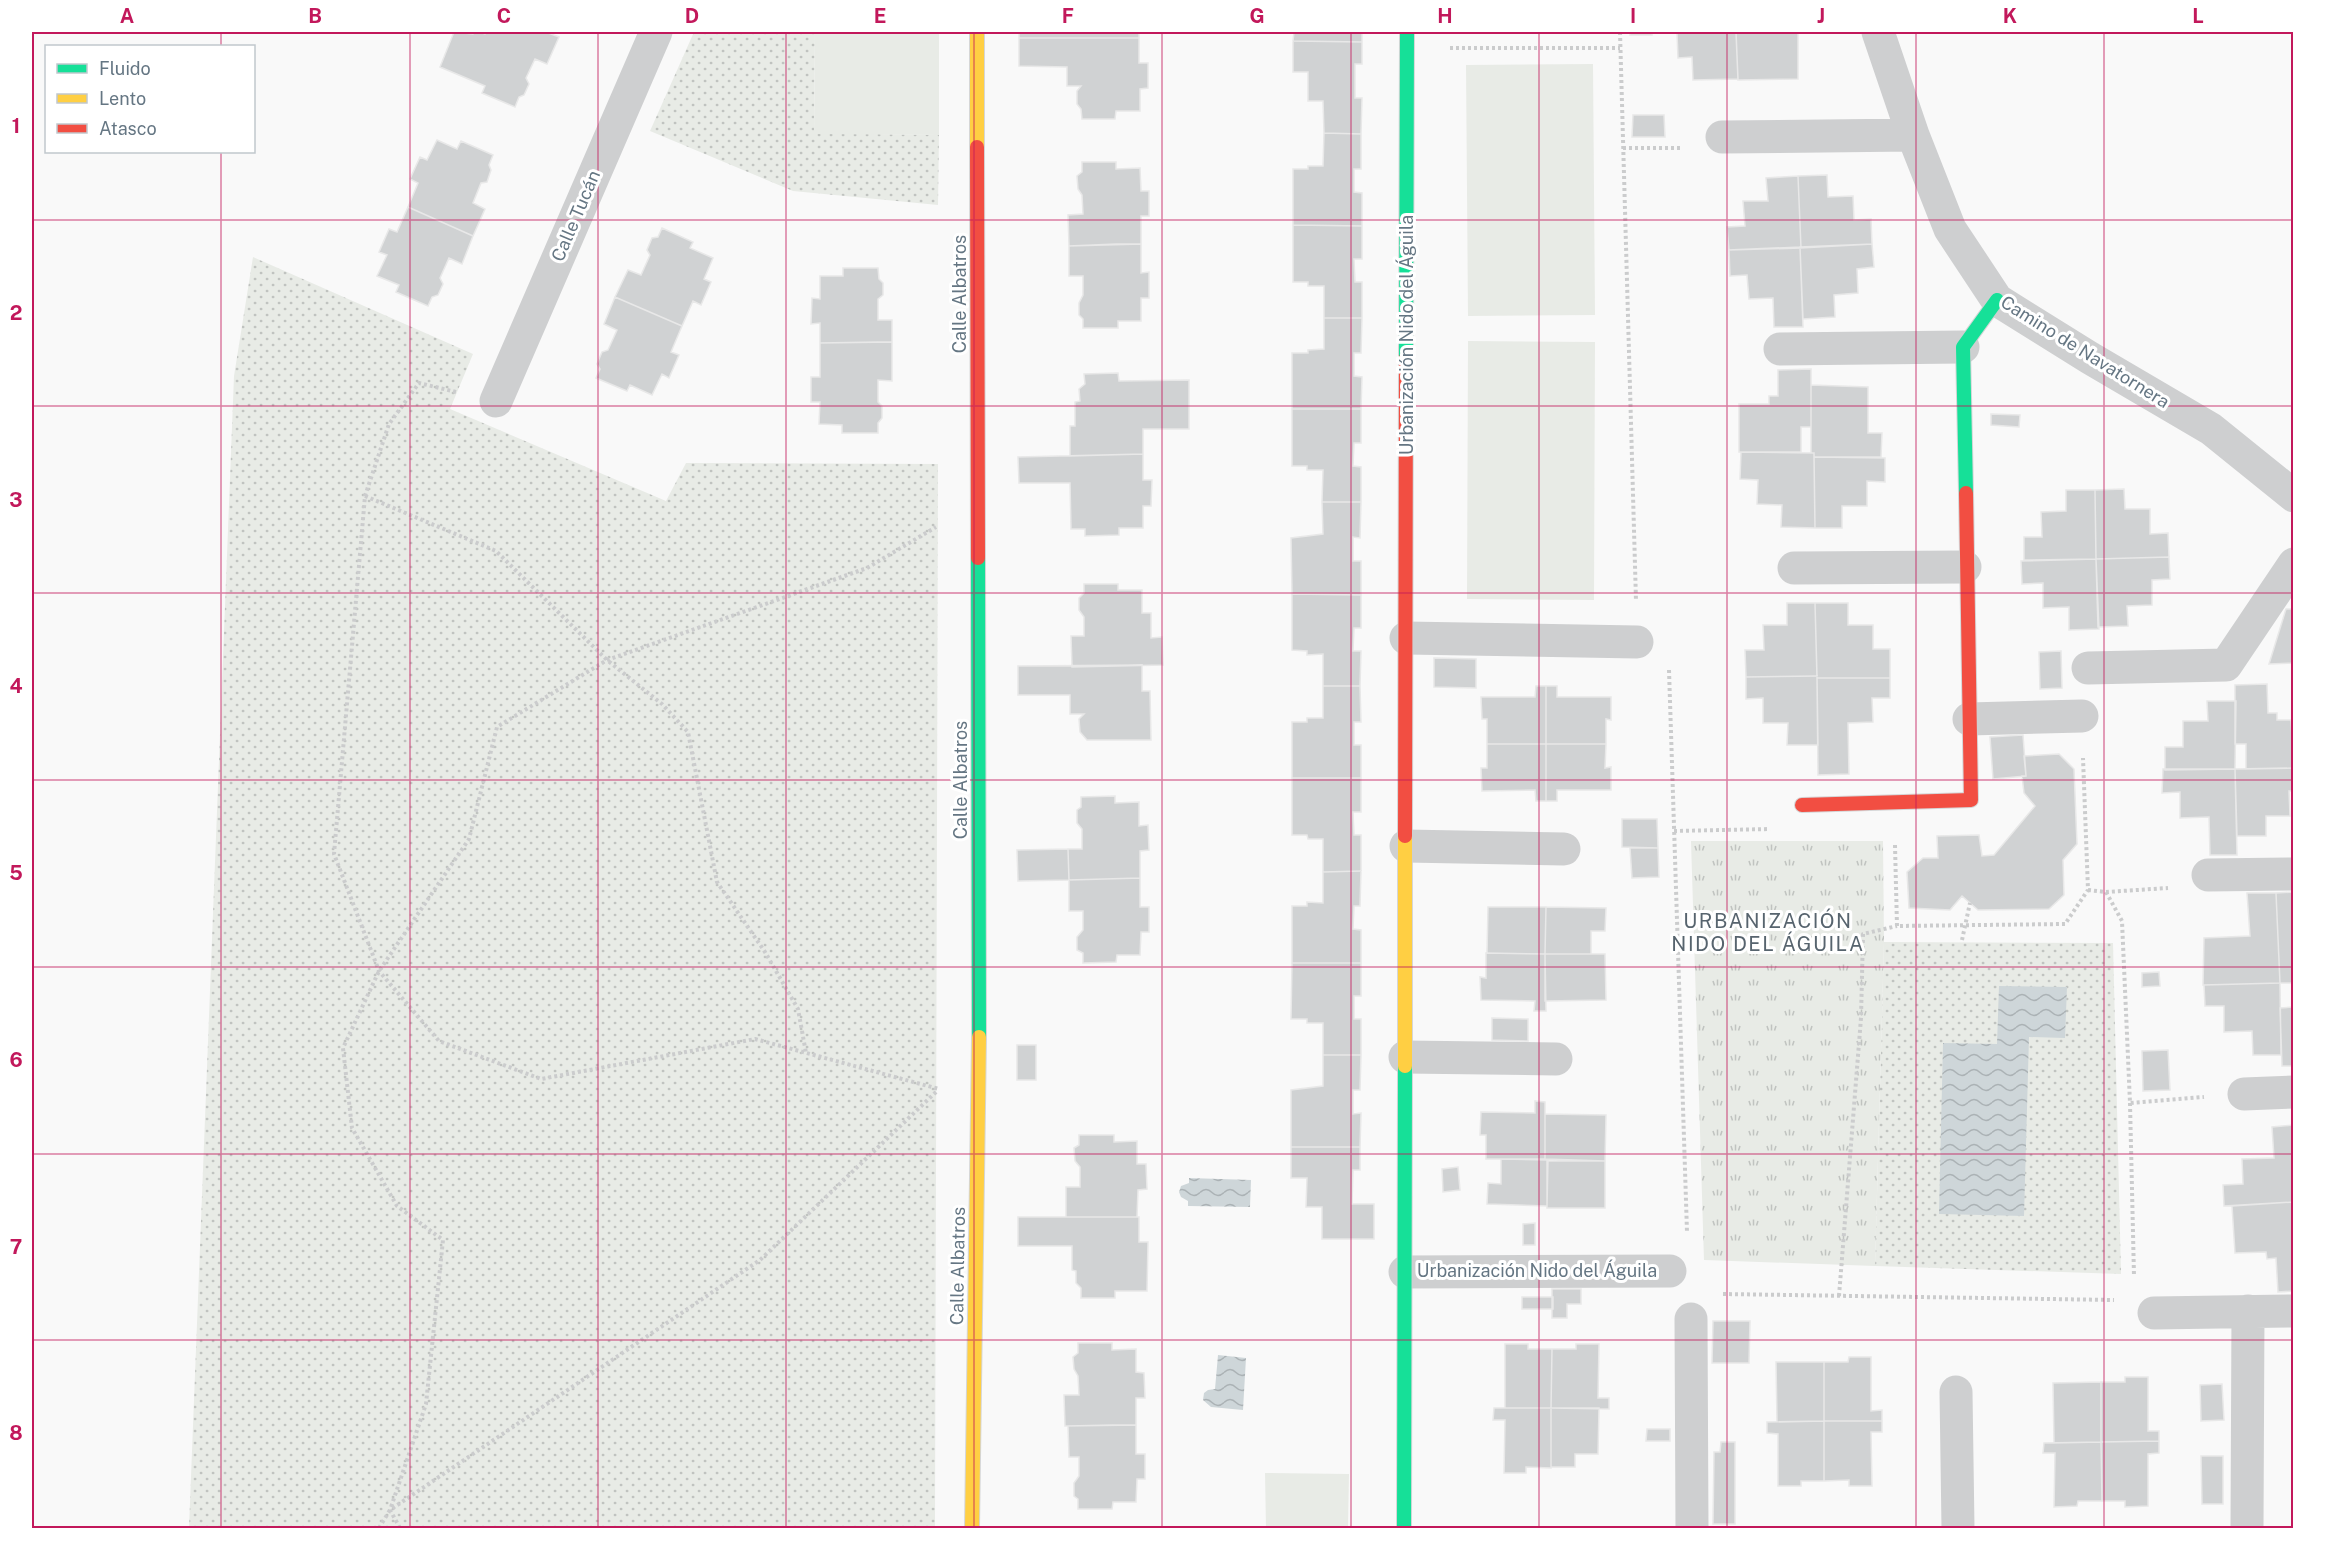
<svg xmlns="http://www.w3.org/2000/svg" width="2325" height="1560" font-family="'Public Sans',sans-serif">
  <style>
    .grass { fill: url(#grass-dots) }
    .park { fill: url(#park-tufts) }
    .garden { fill: #e8ebe6 }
    .water { fill: url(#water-waves) }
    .building { fill: #d0d2d3; stroke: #e8e8e8; stroke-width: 1.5 }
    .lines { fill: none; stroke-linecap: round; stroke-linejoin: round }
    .fast-casing { stroke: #d5d6d7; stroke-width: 16 }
    .slow-casing { stroke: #d5d6d7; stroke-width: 16 }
    .jam-casing { stroke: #d5d6d7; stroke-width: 16 }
    .path { stroke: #cbcccd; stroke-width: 4; stroke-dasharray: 3 3; stroke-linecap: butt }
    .street { stroke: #cecfd0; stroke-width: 33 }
    .fast { stroke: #16e098; stroke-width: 14 }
    .slow { stroke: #ffcf43; stroke-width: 14 }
    .jam { stroke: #f24e42; stroke-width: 14 }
    .grid { fill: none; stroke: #c2185b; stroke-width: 1.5; stroke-opacity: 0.55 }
    .labels { text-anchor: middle; stroke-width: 6; stroke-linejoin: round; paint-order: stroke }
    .street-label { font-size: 18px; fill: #657683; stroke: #fff }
    .neighbourhood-label { font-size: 20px; letter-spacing: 1.5px; fill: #57646e; stroke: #fff }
    .neatline { fill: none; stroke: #c2185b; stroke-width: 2 }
    .grid-label { font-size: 20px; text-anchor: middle; font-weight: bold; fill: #c2185b }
  </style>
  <defs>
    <pattern id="grass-dots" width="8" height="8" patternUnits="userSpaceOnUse" patternTransform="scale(1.5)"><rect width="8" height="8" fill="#e8ebe6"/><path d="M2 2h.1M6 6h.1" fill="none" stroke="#c0c3c0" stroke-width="1.8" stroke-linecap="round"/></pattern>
    <pattern id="park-tufts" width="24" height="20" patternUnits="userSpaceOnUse" patternTransform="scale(1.5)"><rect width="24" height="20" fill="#e8ebe6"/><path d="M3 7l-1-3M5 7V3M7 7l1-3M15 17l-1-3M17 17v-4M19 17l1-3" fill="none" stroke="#c0c3c0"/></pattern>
    <pattern id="water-waves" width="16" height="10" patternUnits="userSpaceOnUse" patternTransform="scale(1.5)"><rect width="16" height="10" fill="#ced6d9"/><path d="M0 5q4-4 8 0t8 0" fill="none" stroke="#abb2b5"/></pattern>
  </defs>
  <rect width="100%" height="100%" fill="#f9f9f9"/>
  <path class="grass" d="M694,32H815L814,133L939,135L938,205L793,191L650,131Z
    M253,257L473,354L450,409L666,501L686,463L938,464L935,1528H189L234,376Z
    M1884,942L2113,943L2121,1274L1875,1266Z"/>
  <path class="park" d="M1691,841H1883L1884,942L1875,1266L1704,1260Z"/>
  <path class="garden" d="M815,32H939V135L814,134Z
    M1593,64L1595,315L1468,316L1466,65Z
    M1468,341L1595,342L1594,600L1467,599Z
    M1265,1473L1349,1474L1348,1528H1266Z"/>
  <path class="water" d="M1999,986L2067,987L2065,1038L2029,1037L2024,1216L1939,1214L1943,1043L1997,1044Z
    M1189,1178L1251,1180L1250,1207L1188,1206V1201L1181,1197L1179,1192L1181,1186L1189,1183Z
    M1218,1355L1246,1358L1243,1410L1211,1407L1203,1400L1204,1393L1208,1390L1215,1389Z"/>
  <path class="building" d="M454,32L473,34L474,32H479L485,34L487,32H546L559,37L547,64L535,59L526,78L529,84L524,95L519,97L515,107L482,93L485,86L440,67Z
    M1019,32H1139V38H1019Z
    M1294,32H1362V42L1293,41Z
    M1630,32H1652V35H1630Z
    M1704,32H1736L1738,79L1693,80L1692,57L1678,58L1677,33Z
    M1736,32H1798V79L1738,80Z
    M1019,38H1139V63H1148V88L1140,89V111H1116L1115,119H1082L1081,109L1077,104V91L1081,86H1067V67L1019,66Z
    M1293,41L1362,42V64H1355V98H1362L1361,134L1324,133L1323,101H1308V72H1293Z
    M1633,115H1664L1665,137H1632Z
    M1324,133L1361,134V169H1354V192L1362,193V226L1293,225V169H1308V166H1323Z
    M437,140L457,149L461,141L493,155L489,165L491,170L487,182L481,183L473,203L485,209L473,236L408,207L418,183L410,179L420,157L427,160Z
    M1082,162H1116V169L1140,168L1141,191H1149V216H1141V244L1069,246L1068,215L1083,214L1082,195L1078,189L1077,176L1082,172Z
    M1827,175L1828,197L1853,196L1854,220L1871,219L1872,244L1801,248L1798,176Z
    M1798,176L1801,248L1729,250L1727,227L1745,226L1743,201H1768L1766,178Z
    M408,207L473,236L462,264L449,258L440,278L443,284L438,295L432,297L428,306L396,292L399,285L377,276L387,255L379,252L389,229L397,232Z
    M1293,225L1362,226V259H1354L1355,282H1362V318H1324V286H1308V282H1293Z
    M662,228L693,242L690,248L713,258L704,279L711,282L701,305L693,301L682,326L615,297L628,270L641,275L650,255L647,250L652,238L658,237Z
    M1117,244H1141V273L1149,272V298H1141V321H1118V328H1083V319L1079,315V303L1083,295V276H1069V246Z
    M1872,244L1874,267L1857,269L1858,293L1834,295L1835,317L1803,319L1800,247Z
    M1800,247L1803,327H1774L1773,298L1749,299L1747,275L1730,276L1729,250Z
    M843,268H878L879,279L883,283V295L878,299V320H892V342L820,343V323L811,324L812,298L820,299V276H843Z
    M615,297L682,326L671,352L679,355L669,378L662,374L652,395L630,385L627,391L596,378L600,369L597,364L602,352L608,350L617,330L604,324Z
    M1324,318H1362L1361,353H1354V376L1362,377L1361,409H1292V353H1308V350L1324,349Z
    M878,342H892V381L878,380V402L882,406V418L878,423V433H842V425L819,424L820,402H811V377H820V343Z
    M1811,369V427H1801V452H1739V404H1769V396H1778V370Z
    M1118,373L1119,381L1189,380V429H1143V454L1070,456V426H1075V402L1080,401L1079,389L1085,384L1084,374Z
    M1811,385L1868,387V433H1882L1881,457H1814V453H1811Z
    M1292,409H1361V443H1354L1353,466L1361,467V502H1322L1323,470H1307V466H1292Z
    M1991,414L2020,415L2019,427L1991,425Z
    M1741,452L1814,453L1815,528L1781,527L1782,505L1757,504L1758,480L1740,479Z
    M1143,454V480H1152L1151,506H1143V528H1119V535L1085,536V529H1071L1070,483H1019L1018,457Z
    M1814,457L1885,458V482L1867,481V506H1842V528H1815Z
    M2124,489L2125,509H2150V534L2168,533L2169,557L2096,559L2095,490Z
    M2066,490H2095L2096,559L2024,560V537H2042L2041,512L2066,511Z
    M1322,502H1361L1360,538L1353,537V561H1361V595L1292,594L1291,538L1323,534Z
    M2169,557L2170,579L2152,580V605L2127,606L2128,626L2098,627L2096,559Z
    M2096,559L2099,629L2069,630V607L2043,608V583L2022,584L2021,561Z
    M1084,584H1118V590H1142V613H1151V638L1162,637L1163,665L1072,667L1071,636H1084V617L1079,610V598L1084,593Z
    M1292,594L1361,595V628H1354L1353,651H1361L1360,686H1323V654L1307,655V651L1292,650Z
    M1787,603H1815L1817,676L1746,677L1745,650H1764L1763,625H1787Z
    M1815,603H1848V625H1873V649H1890V678H1817Z
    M2286,609H2294V663L2269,664Z
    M2061,651L2062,688L2040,689L2039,652Z
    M1434,658L1476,659V688L1434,687Z
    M1142,665V691H1150L1151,740H1087L1080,732L1079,719L1084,714H1070V695H1018V666Z
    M1817,676L1818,745H1787L1788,723H1763V698L1746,699V677Z
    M1817,678H1890V698H1872L1873,722L1848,723L1849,774L1818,775Z
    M2267,684L2268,713H2277V720H2291L2294,768L2246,769V744H2235V685Z
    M1323,686H1360L1361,722H1354V745H1361V778H1292V722H1307V718H1323Z
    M1536,686H1546V744H1487V719H1482L1481,697H1535Z
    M1546,686H1557V697H1611V720L1606,719V744H1546Z
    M2207,701H2236L2235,769L2165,770V747H2183V721H2208Z
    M2023,735L2026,776L1993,779L1990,737Z
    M1487,744H1546V801H1536L1535,790L1482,791L1481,768H1487Z
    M1546,744H1606L1605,768L1611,767V790H1557V801H1546Z
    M2059,754L2074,769L2077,844L2063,860L2064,895L2049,909L1978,910L1962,896L1950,910L1909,908L1907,872L1923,858H1938L1937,836L1979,835L1982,856L1994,855L2035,806L2024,793L2022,776H2026L2024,756Z
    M2294,768V791H2289L2290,816H2266V836H2237L2235,769Z
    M2163,769H2235L2237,855H2210L2209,817L2180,818V792L2162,793Z
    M1292,778H1361V812H1353L1354,835H1361V871L1323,872V839H1308L1307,835H1292Z
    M1115,796V803L1139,802V826L1148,825L1149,850L1140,851V878L1069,880L1068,849H1082V829L1077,823V810L1081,807V797Z
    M1622,819H1657L1658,848L1622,847Z
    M1630,848H1658L1659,877L1632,878Z
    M1068,849L1069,880L1018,881L1017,850Z
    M1361,871L1360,906H1354L1353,929L1361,930V963H1292V906H1307V902L1323,903V872Z
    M1140,878V907H1149V932H1141L1140,955H1117L1116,962L1083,963V953L1077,950V937L1083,930V911H1069V880Z
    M2294,892V983H2280L2276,893Z
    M2247,893H2276L2280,983L2203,985L2204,938L2250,936Z
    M1488,907H1546L1545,954L1487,953Z
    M1546,907L1606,908L1605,931H1591V954H1545Z
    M1486,953L1545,954L1546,1011H1534L1535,1001L1481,1000L1480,977L1486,978Z
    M1545,954H1605L1606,1000L1545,1001Z
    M1292,963H1361V996H1354V1019H1361V1055H1323V1023H1307V1019H1291Z
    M2159,972L2160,986L2142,987V973Z
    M2280,983L2281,1055H2253L2252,1031L2224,1032V1006H2205L2204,985Z
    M2292,983H2294V1066H2282L2280,1008L2293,1007Z
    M1492,1018L1528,1019V1041L1492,1040Z
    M1017,1045H1036V1080H1017Z
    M2168,1050L2170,1090L2143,1091L2142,1051Z
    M1323,1055H1361L1360,1090H1353V1114L1361,1113L1360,1147H1291V1090L1323,1086Z
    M1535,1101L1545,1102V1159H1486V1135H1480L1481,1112L1535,1113Z
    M1545,1114L1606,1115L1605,1161L1545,1159Z
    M2294,1125V1202L2224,1206L2223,1185L2243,1184L2242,1159L2274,1158L2272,1127Z
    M1079,1135H1114V1142L1137,1141V1164H1146L1147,1189L1138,1190L1137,1217H1066V1187H1080V1167L1075,1161L1074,1148L1079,1145Z
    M1291,1147H1360V1170H1353L1352,1204H1374V1239H1322V1207H1306L1307,1178H1291Z
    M1501,1159L1548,1160L1547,1206L1487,1204L1488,1183L1501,1184Z
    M1547,1161H1605V1208H1547Z
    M1458,1167L1460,1190L1443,1192L1442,1169Z
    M2293,1202L2294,1291L2278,1292L2276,1258L2267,1259L2266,1252L2235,1253L2232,1206Z
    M1018,1217H1139V1242H1148L1147,1291H1115V1298H1081V1288L1076,1283V1271L1072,1270V1246H1018Z
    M1535,1223V1245H1523V1224Z
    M1552,1289H1581V1304H1567V1318H1552Z
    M1522,1297H1553V1309H1522Z
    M1713,1321H1750L1749,1363H1712Z
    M1078,1343H1112V1350L1136,1349V1372L1144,1373L1145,1398H1136V1425L1065,1426L1064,1395H1079L1078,1376L1074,1369L1073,1357L1078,1353Z
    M1505,1344H1528V1349H1552L1551,1408H1505Z
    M1576,1344H1599L1598,1398H1609V1409L1551,1408L1552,1349H1576Z
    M1849,1357H1871V1411L1882,1410V1421H1824V1362H1848Z
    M1776,1362H1824V1421L1777,1422Z
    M2125,1377H2148V1431H2159V1441L2101,1442V1382H2125Z
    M2101,1382V1442L2054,1443L2053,1383Z
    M2222,1384L2224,1420L2201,1421L2200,1385Z
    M1494,1408H1551V1468L1526,1467V1473H1504L1505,1420H1493Z
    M1551,1408H1599L1598,1454H1575V1467H1551Z
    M1824,1421V1481H1801V1486H1778V1434L1767,1433V1422Z
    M1824,1421H1882V1432H1871L1872,1486H1849V1480L1824,1481Z
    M1113,1425H1136V1454H1145V1479H1137L1136,1502H1113L1112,1509H1078V1499L1074,1496V1483L1079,1476V1457H1069L1068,1426Z
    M1647,1429H1670V1441H1646Z
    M2159,1441V1453L2148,1454V1506L2125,1507V1501H2102L2101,1442Z
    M1721,1442H1735V1524H1713L1714,1452H1720Z
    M2101,1442L2102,1501H2078L2077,1506L2054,1507L2055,1453H2043L2044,1443Z
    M2201,1456H2223V1504H2202Z"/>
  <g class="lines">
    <g class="fast-casing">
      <path id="fast" d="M1406,358L1407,32
        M1966,493L1963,347L1997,300
        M978,558L979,1037
        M1404,1528L1405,1066"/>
    </g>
    <g class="slow-casing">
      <path id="slow" d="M977,32V147
        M1405,1066V836
        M972,1528L979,1037"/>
    </g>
    <g class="jam-casing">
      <path id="jam" d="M977,147L978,558
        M1802,805L1971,800L1966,493
        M1405,836L1406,358"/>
    </g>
    <path class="path" d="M1620,32L1636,601
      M1450,48H1620
      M1623,148H1682
      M456,392L419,383L389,424L365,496L334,854L379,971L439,1041L541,1079L755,1039L939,1089
      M365,496L496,551L607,660L662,704L688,732L717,882L765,952L798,1009L806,1053
      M1669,670L1687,1232
      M1674,831L1770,829
      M1895,845L1897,926L2065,924L2088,890L2083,758
      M2088,890L2106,892L2168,888
      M2106,892L2122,921L2130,1103L2204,1097
      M1962,940L1970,903
      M2130,1103L2134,1276
      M1723,1294L2114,1300
      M1839,1296L1861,1018L1863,934L1897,926
      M379,1528L390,1510L760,1260L937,1091
      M400,1528L390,1510L426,1404L443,1240L397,1206L352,1128L343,1048L379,971L469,839L497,727L607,660L867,568L936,527"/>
    <path class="street" d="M1878,32L1913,135L1950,229L1997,300L2090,358L2211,429L2294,496
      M1722,137L1913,135
      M1780,349L1963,347
      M496,401L656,32
      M1794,568L1965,567
      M1406,638L1637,642
      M2088,668L2226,665L2294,564
      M1969,719L2082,716
      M1406,846L1564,849
      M2208,875L2294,874
      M1405,1057L1556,1059
      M2244,1094L2294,1092
      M1405,1272L1670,1271
      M2154,1313L2294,1311
      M1691,1319L1692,1528
      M1956,1392L1958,1528
      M2247,1528L2248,1311"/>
    <use href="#fast" class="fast"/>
    <use href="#slow" class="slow"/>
    <use href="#jam" class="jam"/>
  </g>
  <path class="grid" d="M221,32V46M410,32V1528M598,32V1528M786,32V1528M974,32V1528M1162,32V1528M1351,32V1528M1539,32V1528M1727,32V1528M1916,32V1528M2104,32V1528M221,152V1528M32,220H2294M32,406H2294M32,593H2294M32,780H2294M32,967H2294M32,1154H2294M32,1340H2294"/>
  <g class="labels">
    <g class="street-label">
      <text transform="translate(576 216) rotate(-67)" y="6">Calle Tucán</text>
      <text transform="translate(960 294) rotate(-90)" y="6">Calle Albatros</text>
      <text transform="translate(1407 335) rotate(-90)" y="6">Urbanización Nido del Águila</text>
      <text transform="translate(2085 352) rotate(32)" y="6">Camino de Navatornera</text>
      <text transform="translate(961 780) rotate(-90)" y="6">Calle Albatros</text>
      <text transform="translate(958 1266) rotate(-89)" y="6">Calle Albatros</text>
      <text x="1537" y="1277">Urbanización Nido del Águila</text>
    </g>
    <g class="neighbourhood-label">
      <text x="1768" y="928">URBANIZACIÓN<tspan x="1768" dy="23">NIDO DEL ÁGUILA</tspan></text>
    </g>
  </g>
  <rect width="2325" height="1560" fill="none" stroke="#ffffff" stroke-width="66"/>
  <rect x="45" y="45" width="210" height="108" fill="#ffffff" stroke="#c1c8cd" stroke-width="1.5"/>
  <rect x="57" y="64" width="30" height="9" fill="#16e098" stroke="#c1c8cd" stroke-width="1.5"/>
  <text x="99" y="75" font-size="18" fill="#657683">Fluido</text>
  <rect x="57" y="94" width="30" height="9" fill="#ffcf43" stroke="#c1c8cd" stroke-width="1.5"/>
  <text x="99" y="105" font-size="18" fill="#657683">Lento</text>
  <rect x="57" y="124" width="30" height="9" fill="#f24e42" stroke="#c1c8cd" stroke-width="1.5"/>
  <text x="99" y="135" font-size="18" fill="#657683">Atasco</text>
  <rect x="33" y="33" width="2259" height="1494" class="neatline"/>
  <g class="grid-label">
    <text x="127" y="23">A</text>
    <text x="315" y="23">B</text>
    <text x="504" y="23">C</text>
    <text x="692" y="23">D</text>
    <text x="880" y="23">E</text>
    <text x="1068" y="23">F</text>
    <text x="1257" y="23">G</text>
    <text x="1445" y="23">H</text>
    <text x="1633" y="23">I</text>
    <text x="1821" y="23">J</text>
    <text x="2010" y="23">K</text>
    <text x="2198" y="23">L</text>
    <text x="16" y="133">1</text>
    <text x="16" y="320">2</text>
    <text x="16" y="507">3</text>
    <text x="16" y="693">4</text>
    <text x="16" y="880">5</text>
    <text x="16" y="1067">6</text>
    <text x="16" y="1254">7</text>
    <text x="16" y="1440">8</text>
  </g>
</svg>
